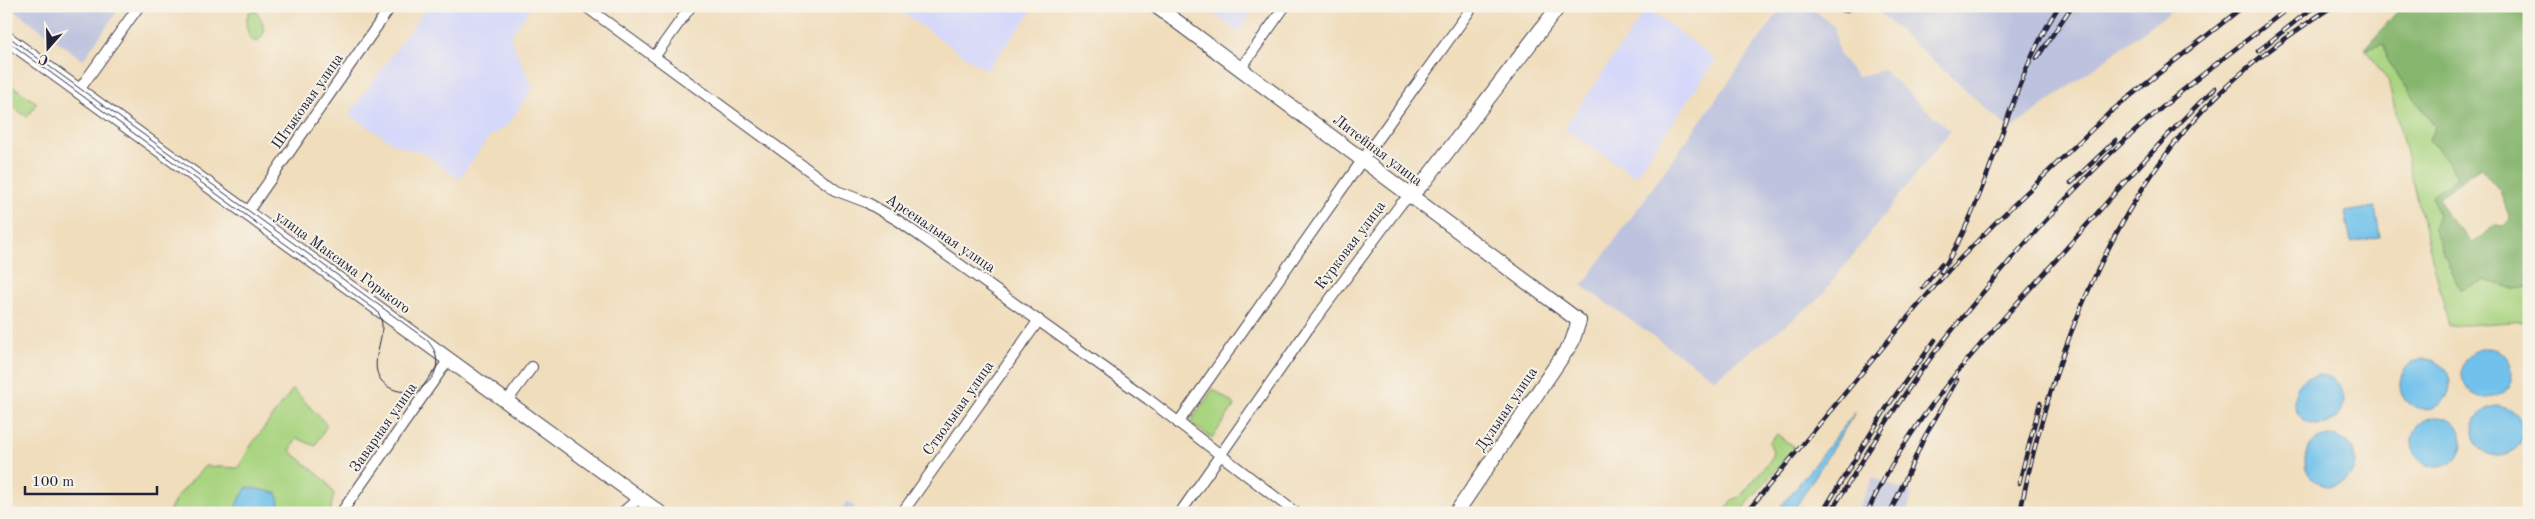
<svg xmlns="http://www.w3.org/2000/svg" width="2535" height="519" font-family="'Old Standard TT',serif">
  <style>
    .built { fill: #d5d8f9 }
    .industrial { fill: #bdc3de }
    .green { fill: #a9d480; stroke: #667b5e }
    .forest { fill: #86b66e; stroke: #546c54; fill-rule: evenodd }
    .water { fill: #70c1eb; stroke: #497293 }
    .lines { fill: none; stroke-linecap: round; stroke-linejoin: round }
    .street-casing { stroke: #413e4e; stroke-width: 12 }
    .secondary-casing { stroke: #413e4e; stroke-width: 16 }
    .street { stroke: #fff; stroke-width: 10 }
    .secondary { stroke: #fff; stroke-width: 14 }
    .tram { stroke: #22223b; stroke-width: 1 }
    .rail-casing { stroke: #22223b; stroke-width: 4.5 }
    .rail { stroke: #f7f3e8; stroke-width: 2.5; stroke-dasharray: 8; stroke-linecap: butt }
    .labels { text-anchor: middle; stroke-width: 4; stroke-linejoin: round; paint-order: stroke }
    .street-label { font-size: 15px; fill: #22223b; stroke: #f7f3e8 }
  </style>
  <rect width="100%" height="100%" fill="#f7f3e8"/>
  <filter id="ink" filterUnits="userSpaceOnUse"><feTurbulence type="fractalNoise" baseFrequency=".02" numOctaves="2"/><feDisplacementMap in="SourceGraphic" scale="10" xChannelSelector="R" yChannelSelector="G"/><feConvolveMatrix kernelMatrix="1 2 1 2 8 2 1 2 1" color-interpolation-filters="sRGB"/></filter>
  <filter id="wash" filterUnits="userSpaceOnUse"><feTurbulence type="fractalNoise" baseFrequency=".0096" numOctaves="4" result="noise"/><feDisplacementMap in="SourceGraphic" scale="20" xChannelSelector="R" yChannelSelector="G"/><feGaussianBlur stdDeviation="1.12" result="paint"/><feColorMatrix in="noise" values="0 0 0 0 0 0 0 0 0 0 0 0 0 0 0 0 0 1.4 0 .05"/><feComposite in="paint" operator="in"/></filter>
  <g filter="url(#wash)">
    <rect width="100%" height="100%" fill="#f0ddbc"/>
    <path class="built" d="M428,6H532L510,37L533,88L508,125L489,137L459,179L425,154L394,144L349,114Z
      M893,6H1036L986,71Z
      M1203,6H1256L1238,32Z
      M1647,8L1716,60L1635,176L1564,129Z"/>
    <path class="industrial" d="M8,6H121L83,60Z
      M1783,6H1809L1834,26L1839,54L1857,77L1883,70L1950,131L1817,301L1714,379L1582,286Z
      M1872,6H2178L2010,130Z
      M1873,477L1912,494L1907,513H1856Z
      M847,501L855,507L850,513H839Z"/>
    <path class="green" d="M255,10C261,18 264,23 264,33L257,42L250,39L246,25L248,13Z
      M2384,44L2388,62L2435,126L2429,141L2436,146L2458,178L2432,195L2460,289L2485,280L2511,288L2529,287V321L2449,326L2388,81L2365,49Z
      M11,85L37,103L27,117L6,102V91Z
      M293,389L327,425L315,446L297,438L290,451L326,481L334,494L330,513H168L177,497L205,466L238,468L252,444Z
      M1213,389L1235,405L1212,438L1190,423Z
      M1777,434L1795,448L1739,513H1724L1733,499L1740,497L1771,459L1773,451L1769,442Z"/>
    <path class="forest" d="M2402,6H2529V287L2511,288L2485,280L2460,290L2433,228L2438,214L2432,195L2458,177L2436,146L2429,141L2435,126L2388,62L2384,44L2365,49ZM2480,167L2500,191L2510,219L2504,226L2496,225L2473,243L2445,214L2439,197Z"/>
    <path class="water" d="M2375,207L2380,237L2351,242L2345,212Z
      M2462 373a25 25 0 1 1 50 0a25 25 0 1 1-50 0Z
      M2400 384a25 25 0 1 1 50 0a25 25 0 1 1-50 0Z
      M2294 400a25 25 0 1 1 50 0a25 25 0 1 1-50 0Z
      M2473 431a25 25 0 1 1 50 0a25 25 0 1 1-50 0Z
      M1856,411L1792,513H1776Z
      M2412 442a25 25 0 1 1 50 0a25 25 0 1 1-50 0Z
      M2305 461a25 25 0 1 1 50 0a25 25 0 1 1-50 0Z
      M247,487L277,493L281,513H234L238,502Z"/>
  </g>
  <g filter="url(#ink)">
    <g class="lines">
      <g class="street-casing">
        <path id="street" d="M585,6L837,191L866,202L899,221L1148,399L1296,513
          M1843,6L1845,7
          M655,56L691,6
          M1241,68L1285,6
          M79,90L139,6
          M247,213L391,6
          M507,401L532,367
          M1178,423L1363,159L1473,6
          M341,513L449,359
          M622,513L639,498
          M902,513L1039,320
          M1180,513L1308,329L1400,205L1411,195"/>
      </g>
      <g class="secondary-casing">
        <path id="secondary" d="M1156,6L1579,321L1572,342L1456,513
          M6,38L660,513
          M1411,195L1424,182L1559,6"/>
      </g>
      <use href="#street" class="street"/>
      <use href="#secondary" class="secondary"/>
      <path class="tram" d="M6,35L427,340C431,345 435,350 436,356C442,384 408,401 387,386C360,366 394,333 377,311L6,40"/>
      <g class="rail-casing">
        <path id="rail" d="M2258,51L2315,6
          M2037,58L2072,6
          M2071,183L2116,140
          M1941,272C1994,190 2006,88 2059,6
          M1923,288L1941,264
          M2019,483L2040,403
          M1746,513L1902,324L1948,271L1996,222L2109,113L2244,6
          M1822,513L1887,407L1935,340
          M1830,513C1866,456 1900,396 1942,343C1993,278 2048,215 2107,157C2164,102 2229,54 2291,6
          M1867,513C1911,415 1985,339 2056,260C2108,201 2158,142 2215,88
          M1890,513L1924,438L1957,380
          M2020,513C2049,365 2112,194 2224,89C2257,57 2295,31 2333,6"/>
      </g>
      <use href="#rail" class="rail"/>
    </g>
  </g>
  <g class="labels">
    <g class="street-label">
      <text transform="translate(307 101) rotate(-55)" y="5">Штыковая улица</text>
      <text transform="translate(1378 150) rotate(37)" y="5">Литейная улица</text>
      <text transform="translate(941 233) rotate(34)" y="5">Арсенальная улица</text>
      <text transform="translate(1350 245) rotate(-53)" y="5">Курковая улица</text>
      <text transform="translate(343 262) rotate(36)" y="5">улица Максима Горького</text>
      <text transform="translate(958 408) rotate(-55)" y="5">Ствольная улица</text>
      <text transform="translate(1506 409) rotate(-56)" y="5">Дульная улица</text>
      <text transform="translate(383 427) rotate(-55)" y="5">Заварная улица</text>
    </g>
  </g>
  <rect width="2535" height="519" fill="none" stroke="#f7f3e8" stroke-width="25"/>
  <g transform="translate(48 48) rotate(200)" stroke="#f7f3e8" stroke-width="4" paint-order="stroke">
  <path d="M0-4L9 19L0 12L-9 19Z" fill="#22223b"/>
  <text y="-8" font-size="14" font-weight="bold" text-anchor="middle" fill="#22223b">С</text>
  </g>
  <path d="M25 486v8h132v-8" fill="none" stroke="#22223b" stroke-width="2.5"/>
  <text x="32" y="486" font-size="15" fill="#22223b" stroke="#f7f3e8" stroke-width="4" paint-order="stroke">100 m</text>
</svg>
